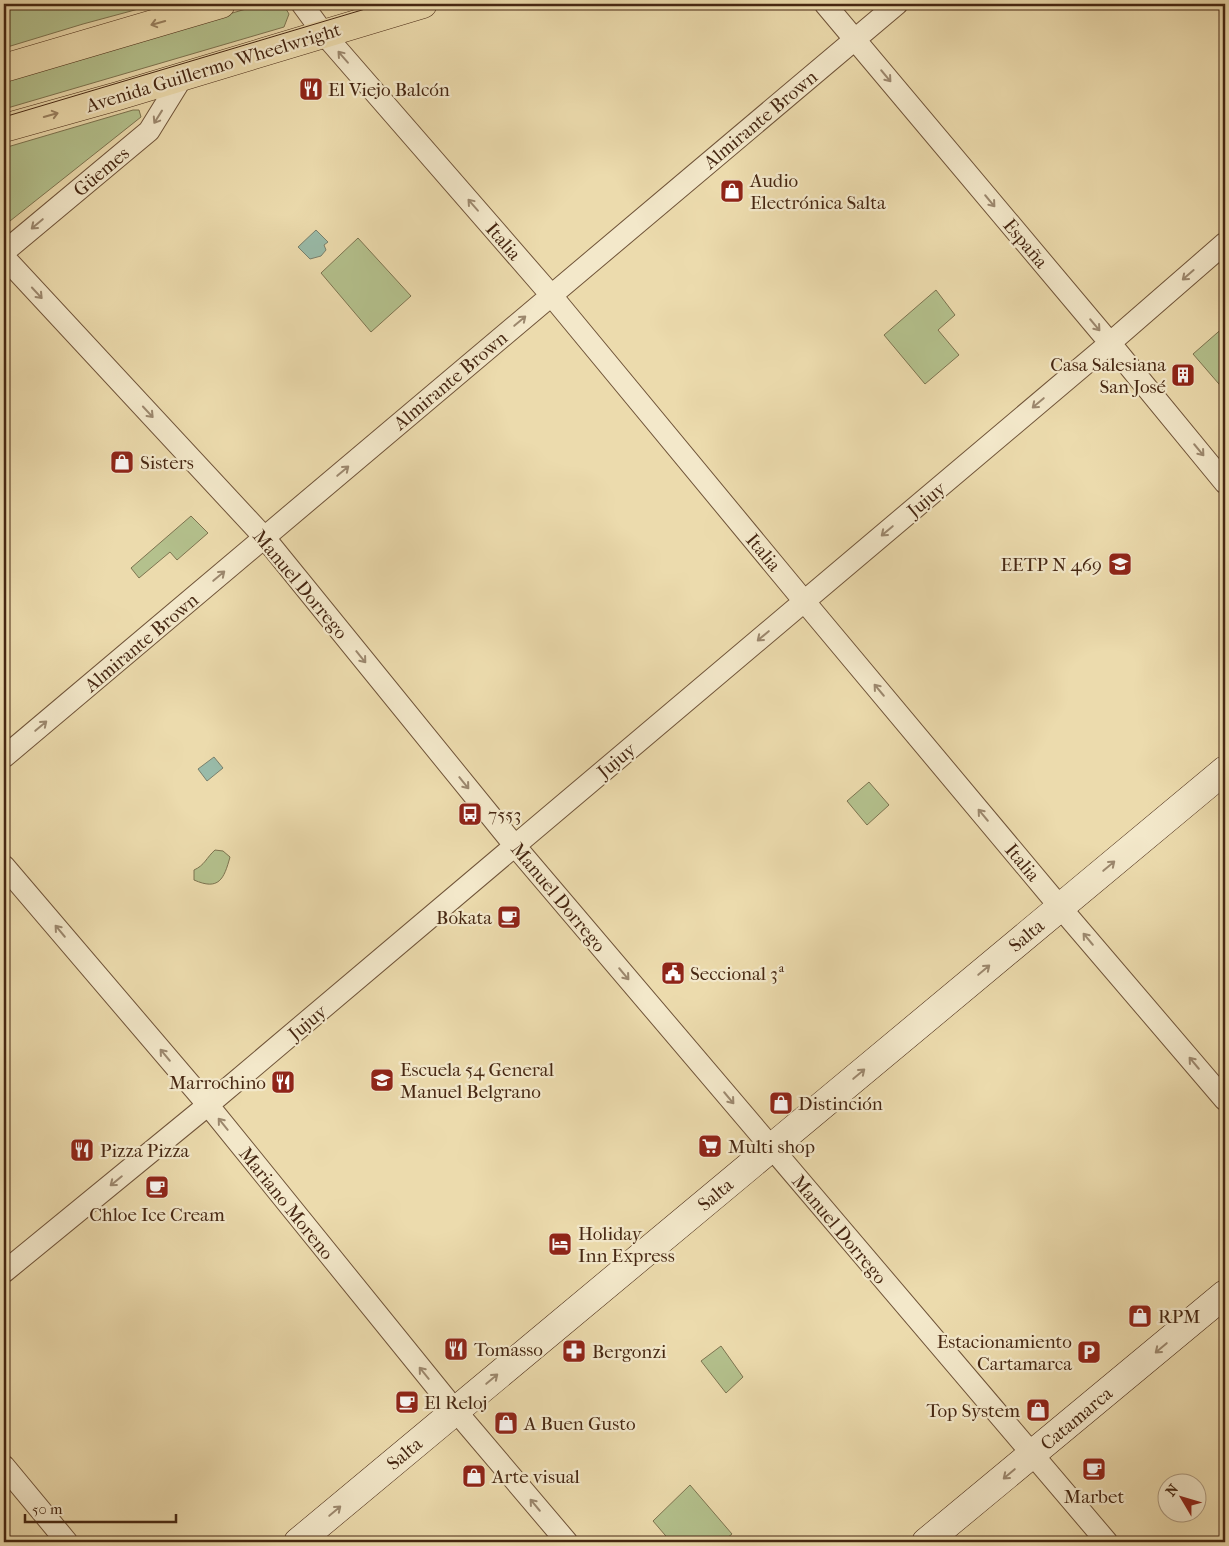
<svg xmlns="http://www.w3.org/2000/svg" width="1229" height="1546" font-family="'IM FELL French Canon',serif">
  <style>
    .green { fill: #b4c18d; stroke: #7d7450 }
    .water { fill: #99bba9; stroke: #78806d }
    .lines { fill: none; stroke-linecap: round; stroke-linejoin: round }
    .minor-casing { stroke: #705439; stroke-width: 23 }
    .secondary-casing { stroke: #462712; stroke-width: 29 }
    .primary-casing { stroke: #462712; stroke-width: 29 }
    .minor { stroke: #f3e8ca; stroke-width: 21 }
    .secondary { stroke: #f3e8ca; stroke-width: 28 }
    .primary { stroke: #ecdbad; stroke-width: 28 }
    .tram { stroke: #462712; stroke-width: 1 }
    .oneway { stroke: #998160 }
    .oneway2 { stroke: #9c886e }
    .labels { text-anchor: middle; stroke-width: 4.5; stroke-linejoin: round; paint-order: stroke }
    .street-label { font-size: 19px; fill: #462712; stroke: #f3e8ca }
    .poi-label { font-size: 19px; fill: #462712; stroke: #f3e8ca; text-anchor: start }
  </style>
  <rect width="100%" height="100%" fill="#ecdbad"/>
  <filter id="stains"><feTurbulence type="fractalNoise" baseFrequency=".004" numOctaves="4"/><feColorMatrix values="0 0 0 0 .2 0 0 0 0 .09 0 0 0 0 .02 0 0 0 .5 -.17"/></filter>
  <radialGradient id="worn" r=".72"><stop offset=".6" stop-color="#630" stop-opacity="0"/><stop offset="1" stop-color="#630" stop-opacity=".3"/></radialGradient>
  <path class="green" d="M4,4H157L83,24L4,48Z
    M263,4H283L289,14L284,27L4,109V80Z
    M133,110H139L141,117L10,221H4V148Z
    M358,238L411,296L371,332L321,273Z
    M936,290L955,315L938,330L959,355L925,384L884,335Z
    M1225,326V391L1193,354Z
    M191,516L208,533L177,560L170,552L139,578L131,568Z
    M869,782L889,805L867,825L847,801Z
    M215,850L223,851L230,857C224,879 219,891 194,880V870C205,865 206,858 215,850Z
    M721,1346L743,1377L726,1393L701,1361Z
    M690,1485L732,1534L722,1542H671L653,1521Z"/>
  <path class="water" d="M316,230L328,242L324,245L326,250L321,256L310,259L298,247Z
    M214,757L223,768L207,781L198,769Z"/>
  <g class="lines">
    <g class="minor-casing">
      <path id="minor" d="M302,4L324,34L551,295L804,601L1060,907L1225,1100
        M825,4L1110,343L1225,483
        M4,252L149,131L183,76
        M4,257L264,537L515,846L1107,1542
        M4,757L897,4
        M4,866L208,1105L455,1410L567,1542
        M4,1272L208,1105L1110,343L1225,243
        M4,1466L67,1542"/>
    </g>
    <g class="secondary-casing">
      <path id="secondary" d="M298,1542L1225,770
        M926,1542L1225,1294"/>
    </g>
    <g class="primary-casing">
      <path id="primary" d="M4,68L221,4
        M4,128L118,96L423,4"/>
    </g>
    <use href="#minor" class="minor"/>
    <use href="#secondary" class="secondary"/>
    <use href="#primary" class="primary"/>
    <path class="tram" d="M4,117L382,4"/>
  </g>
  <defs><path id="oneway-shaft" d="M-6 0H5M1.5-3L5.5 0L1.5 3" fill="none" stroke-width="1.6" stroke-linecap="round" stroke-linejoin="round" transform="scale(1.25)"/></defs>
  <g class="oneway">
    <use href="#oneway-shaft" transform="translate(158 23) rotate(164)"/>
    <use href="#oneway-shaft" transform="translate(51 115) rotate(-16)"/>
  </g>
  <g class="oneway2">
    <use href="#oneway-shaft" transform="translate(343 57) rotate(-131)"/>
    <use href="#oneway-shaft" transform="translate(886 76) rotate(50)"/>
    <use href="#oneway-shaft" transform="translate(158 117) rotate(122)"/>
    <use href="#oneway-shaft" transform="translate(990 201) rotate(50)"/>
    <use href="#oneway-shaft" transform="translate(473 205) rotate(-131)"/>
    <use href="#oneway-shaft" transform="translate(37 224) rotate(140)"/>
    <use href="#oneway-shaft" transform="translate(1188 275) rotate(139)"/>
    <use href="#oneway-shaft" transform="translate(37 293) rotate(47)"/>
    <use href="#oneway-shaft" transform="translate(520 321) rotate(-40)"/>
    <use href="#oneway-shaft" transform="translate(1095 325) rotate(50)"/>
    <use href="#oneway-shaft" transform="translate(1038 403) rotate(140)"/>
    <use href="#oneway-shaft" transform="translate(148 412) rotate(47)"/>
    <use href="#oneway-shaft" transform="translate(1199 450) rotate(50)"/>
    <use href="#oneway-shaft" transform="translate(343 471) rotate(-40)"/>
    <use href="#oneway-shaft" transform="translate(887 531) rotate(140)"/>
    <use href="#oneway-shaft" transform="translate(219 576) rotate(-40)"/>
    <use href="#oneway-shaft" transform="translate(763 636) rotate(140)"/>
    <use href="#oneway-shaft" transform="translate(361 657) rotate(51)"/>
    <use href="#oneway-shaft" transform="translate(879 690) rotate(-130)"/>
    <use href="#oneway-shaft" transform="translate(41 726) rotate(-40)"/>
    <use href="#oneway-shaft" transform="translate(464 783) rotate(51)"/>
    <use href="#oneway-shaft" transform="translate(983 815) rotate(-130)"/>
    <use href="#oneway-shaft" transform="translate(1109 866) rotate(-40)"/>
    <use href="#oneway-shaft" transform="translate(60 931) rotate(-130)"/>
    <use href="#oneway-shaft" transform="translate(1088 939) rotate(-130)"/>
    <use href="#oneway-shaft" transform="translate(984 970) rotate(-40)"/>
    <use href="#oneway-shaft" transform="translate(624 974) rotate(50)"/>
    <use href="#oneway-shaft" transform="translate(165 1055) rotate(-130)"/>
    <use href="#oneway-shaft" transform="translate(1194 1063) rotate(-130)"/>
    <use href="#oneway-shaft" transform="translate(859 1074) rotate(-40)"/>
    <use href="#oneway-shaft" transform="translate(729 1098) rotate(50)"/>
    <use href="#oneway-shaft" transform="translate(223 1124) rotate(-129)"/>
    <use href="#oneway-shaft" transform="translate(116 1181) rotate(141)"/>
    <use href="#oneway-shaft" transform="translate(1161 1348) rotate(140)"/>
    <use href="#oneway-shaft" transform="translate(424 1373) rotate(-129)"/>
    <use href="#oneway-shaft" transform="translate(492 1379) rotate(-40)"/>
    <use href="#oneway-shaft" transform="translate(1009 1474) rotate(140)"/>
    <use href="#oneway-shaft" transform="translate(535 1505) rotate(-130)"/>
    <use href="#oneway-shaft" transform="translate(335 1511) rotate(-40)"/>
  </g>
  <defs>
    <g id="restaurant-square" transform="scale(1.25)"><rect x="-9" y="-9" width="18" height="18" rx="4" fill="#8f2418" stroke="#f3e8ca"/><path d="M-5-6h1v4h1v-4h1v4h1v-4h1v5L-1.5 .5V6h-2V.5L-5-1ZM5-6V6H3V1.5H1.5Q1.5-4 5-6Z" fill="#fff"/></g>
    <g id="shop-square" transform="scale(1.25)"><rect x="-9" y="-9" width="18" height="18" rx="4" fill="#8f2418" stroke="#f3e8ca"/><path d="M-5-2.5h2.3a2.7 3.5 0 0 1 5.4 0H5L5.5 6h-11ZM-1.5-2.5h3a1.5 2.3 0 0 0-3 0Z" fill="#fff"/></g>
    <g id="building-square" transform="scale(1.25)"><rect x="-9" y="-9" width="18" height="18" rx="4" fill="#8f2418" stroke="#f3e8ca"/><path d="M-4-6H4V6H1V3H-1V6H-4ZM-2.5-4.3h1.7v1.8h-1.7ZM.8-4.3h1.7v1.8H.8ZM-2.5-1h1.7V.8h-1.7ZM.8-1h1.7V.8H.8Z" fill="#fff"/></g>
    <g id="school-square" transform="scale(1.25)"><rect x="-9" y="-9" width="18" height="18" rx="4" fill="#8f2418" stroke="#f3e8ca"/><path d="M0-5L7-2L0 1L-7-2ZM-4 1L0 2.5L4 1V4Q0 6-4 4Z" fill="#fff"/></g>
    <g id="bus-square" transform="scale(1.25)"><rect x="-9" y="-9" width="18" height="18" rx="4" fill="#8f2418" stroke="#f3e8ca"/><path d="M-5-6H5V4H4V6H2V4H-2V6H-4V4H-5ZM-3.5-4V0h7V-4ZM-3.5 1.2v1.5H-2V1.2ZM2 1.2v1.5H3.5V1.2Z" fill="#fff"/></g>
    <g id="cafe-square" transform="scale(1.25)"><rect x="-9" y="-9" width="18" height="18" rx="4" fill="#8f2418" stroke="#f3e8ca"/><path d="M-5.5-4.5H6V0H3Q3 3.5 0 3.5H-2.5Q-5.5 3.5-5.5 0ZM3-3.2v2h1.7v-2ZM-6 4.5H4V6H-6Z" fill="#fff"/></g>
    <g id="civic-square" transform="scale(1.25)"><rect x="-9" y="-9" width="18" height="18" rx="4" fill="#8f2418" stroke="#f3e8ca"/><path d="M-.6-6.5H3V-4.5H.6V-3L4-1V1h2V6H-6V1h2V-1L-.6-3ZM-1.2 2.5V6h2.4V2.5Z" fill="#fff"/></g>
    <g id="supermarket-square" transform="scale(1.25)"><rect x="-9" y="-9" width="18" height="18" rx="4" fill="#8f2418" stroke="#f3e8ca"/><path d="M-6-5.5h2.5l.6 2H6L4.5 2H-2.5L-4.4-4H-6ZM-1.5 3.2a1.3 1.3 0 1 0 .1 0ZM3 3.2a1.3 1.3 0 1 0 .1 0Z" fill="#fff"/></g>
    <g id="hotel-square" transform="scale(1.25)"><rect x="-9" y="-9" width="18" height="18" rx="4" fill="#8f2418" stroke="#f3e8ca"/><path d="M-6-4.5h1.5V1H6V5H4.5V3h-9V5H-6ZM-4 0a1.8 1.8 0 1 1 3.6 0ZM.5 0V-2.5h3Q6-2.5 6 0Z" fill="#fff"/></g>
    <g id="pharmacy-square" transform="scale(1.25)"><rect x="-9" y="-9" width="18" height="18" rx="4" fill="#8f2418" stroke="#f3e8ca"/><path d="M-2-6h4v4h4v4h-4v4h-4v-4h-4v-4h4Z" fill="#fff"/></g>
    <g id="parking-square" transform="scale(1.25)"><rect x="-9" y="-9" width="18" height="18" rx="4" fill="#8f2418" stroke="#f3e8ca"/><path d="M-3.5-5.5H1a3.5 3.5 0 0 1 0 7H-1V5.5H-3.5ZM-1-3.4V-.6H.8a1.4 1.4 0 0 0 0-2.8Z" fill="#fff"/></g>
  </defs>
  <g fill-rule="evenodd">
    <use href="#restaurant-square" x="311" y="89"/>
    <use href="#shop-square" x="732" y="191"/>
    <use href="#building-square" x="1183" y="375"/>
    <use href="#shop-square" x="122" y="462"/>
    <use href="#school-square" x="1120" y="564"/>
    <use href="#bus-square" x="470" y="814"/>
    <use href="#cafe-square" x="509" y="917"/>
    <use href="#civic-square" x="673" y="973"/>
    <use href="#school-square" x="382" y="1080"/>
    <use href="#restaurant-square" x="283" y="1082"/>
    <use href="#shop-square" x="781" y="1103"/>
    <use href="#supermarket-square" x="710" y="1146"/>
    <use href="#restaurant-square" x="82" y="1150"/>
    <use href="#cafe-square" x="157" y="1187"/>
    <use href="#hotel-square" x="560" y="1244"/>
    <use href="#shop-square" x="1140" y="1316"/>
    <use href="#restaurant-square" x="456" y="1349"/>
    <use href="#pharmacy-square" x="574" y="1351"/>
    <use href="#parking-square" x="1089" y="1352"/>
    <use href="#cafe-square" x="407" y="1402"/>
    <use href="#shop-square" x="1038" y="1410"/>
    <use href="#shop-square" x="506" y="1423"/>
    <use href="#cafe-square" x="1094" y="1469"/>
    <use href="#shop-square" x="474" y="1476"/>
  </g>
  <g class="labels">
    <g class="street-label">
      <text transform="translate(213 67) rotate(-17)" y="7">Avenida Guillermo Wheelwright</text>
      <text transform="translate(760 119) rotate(-40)" y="7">Almirante Brown</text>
      <text transform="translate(101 171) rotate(-40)" y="7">Güemes</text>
      <text transform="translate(504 241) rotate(49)" y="7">Italia</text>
      <text transform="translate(1026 243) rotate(50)" y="7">España</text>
      <text transform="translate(450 380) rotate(-40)" y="7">Almirante Brown</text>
      <text transform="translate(926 499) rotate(-40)" y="7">Jujuy</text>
      <text transform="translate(764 552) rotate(50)" y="7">Italia</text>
      <text transform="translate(301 584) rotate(50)" y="7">Manuel Dorrego</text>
      <text transform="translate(141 642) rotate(-40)" y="7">Almirante Brown</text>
      <text transform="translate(616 760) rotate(-40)" y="7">Jujuy</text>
      <text transform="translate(1023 862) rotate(50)" y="7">Italia</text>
      <text transform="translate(559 897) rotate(50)" y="7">Manuel Dorrego</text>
      <text transform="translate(1026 935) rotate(-40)" y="7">Salta</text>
      <text transform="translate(307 1022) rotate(-40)" y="7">Jujuy</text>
      <text transform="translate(715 1194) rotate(-40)" y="7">Salta</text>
      <text transform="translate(287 1203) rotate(51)" y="7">Mariano Moreno</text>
      <text transform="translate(840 1229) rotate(50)" y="7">Manuel Dorrego</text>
      <text transform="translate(1076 1418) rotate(-40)" y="7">Catamarca</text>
      <text transform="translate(404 1453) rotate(-40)" y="7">Salta</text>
    </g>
    <g class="poi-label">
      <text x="328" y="96">El Viejo Balcón</text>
      <text x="750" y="187">Audio<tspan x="750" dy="22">Electrónica Salta</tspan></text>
      <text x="1166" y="371" text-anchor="end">Casa Salesiana<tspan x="1166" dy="22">San José</tspan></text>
      <text x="140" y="469">Sisters</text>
      <text x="1102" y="571" text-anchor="end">EETP N 469</text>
      <text x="488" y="821">7553</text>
      <text x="492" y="924" text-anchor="end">Bokata</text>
      <text x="690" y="980">Seccional 3ª</text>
      <text x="400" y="1076">Escuela 54 General<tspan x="400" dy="22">Manuel Belgrano</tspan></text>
      <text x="266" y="1089" text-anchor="end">Marrochino</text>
      <text x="798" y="1110">Distinción</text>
      <text x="728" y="1153">Multi shop</text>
      <text x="100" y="1157">Pizza Pizza</text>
      <text x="157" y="1221" text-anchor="middle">Chloe Ice Cream</text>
      <text x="578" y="1240">Holiday<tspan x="578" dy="22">Inn Express</tspan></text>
      <text x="1158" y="1323">RPM</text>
      <text x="1072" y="1348" text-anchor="end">Estacionamiento<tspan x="1072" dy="22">Cartamarca</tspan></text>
      <text x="474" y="1356">Tomasso</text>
      <text x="592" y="1358">Bergonzi</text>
      <text x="424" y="1409">El Reloj</text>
      <text x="1020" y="1417" text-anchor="end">Top System</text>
      <text x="524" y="1430">A Buen Gusto</text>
      <text x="492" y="1483">Arte visual</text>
      <text x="1094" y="1503" text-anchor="middle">Marbet</text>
    </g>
  </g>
  <rect width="1229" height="1546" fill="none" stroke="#ecdbad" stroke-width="20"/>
  <rect x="5" y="5" width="1219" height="1536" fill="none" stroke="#462712" stroke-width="2.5"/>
  <rect x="10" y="10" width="1209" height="1526" fill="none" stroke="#462712"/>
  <g transform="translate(1182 1498) rotate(308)"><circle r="24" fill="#f3e8ca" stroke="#ae9b80"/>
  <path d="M0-4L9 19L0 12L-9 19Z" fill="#8f2418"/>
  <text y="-8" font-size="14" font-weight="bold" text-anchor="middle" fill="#462712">N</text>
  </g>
  <path d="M25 1514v8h151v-8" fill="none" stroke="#462712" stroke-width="2.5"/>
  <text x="32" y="1514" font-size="15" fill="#462712" stroke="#f3e8ca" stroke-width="4" paint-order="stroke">50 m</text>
  <rect width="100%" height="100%" filter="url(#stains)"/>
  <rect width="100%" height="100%" fill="url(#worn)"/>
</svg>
